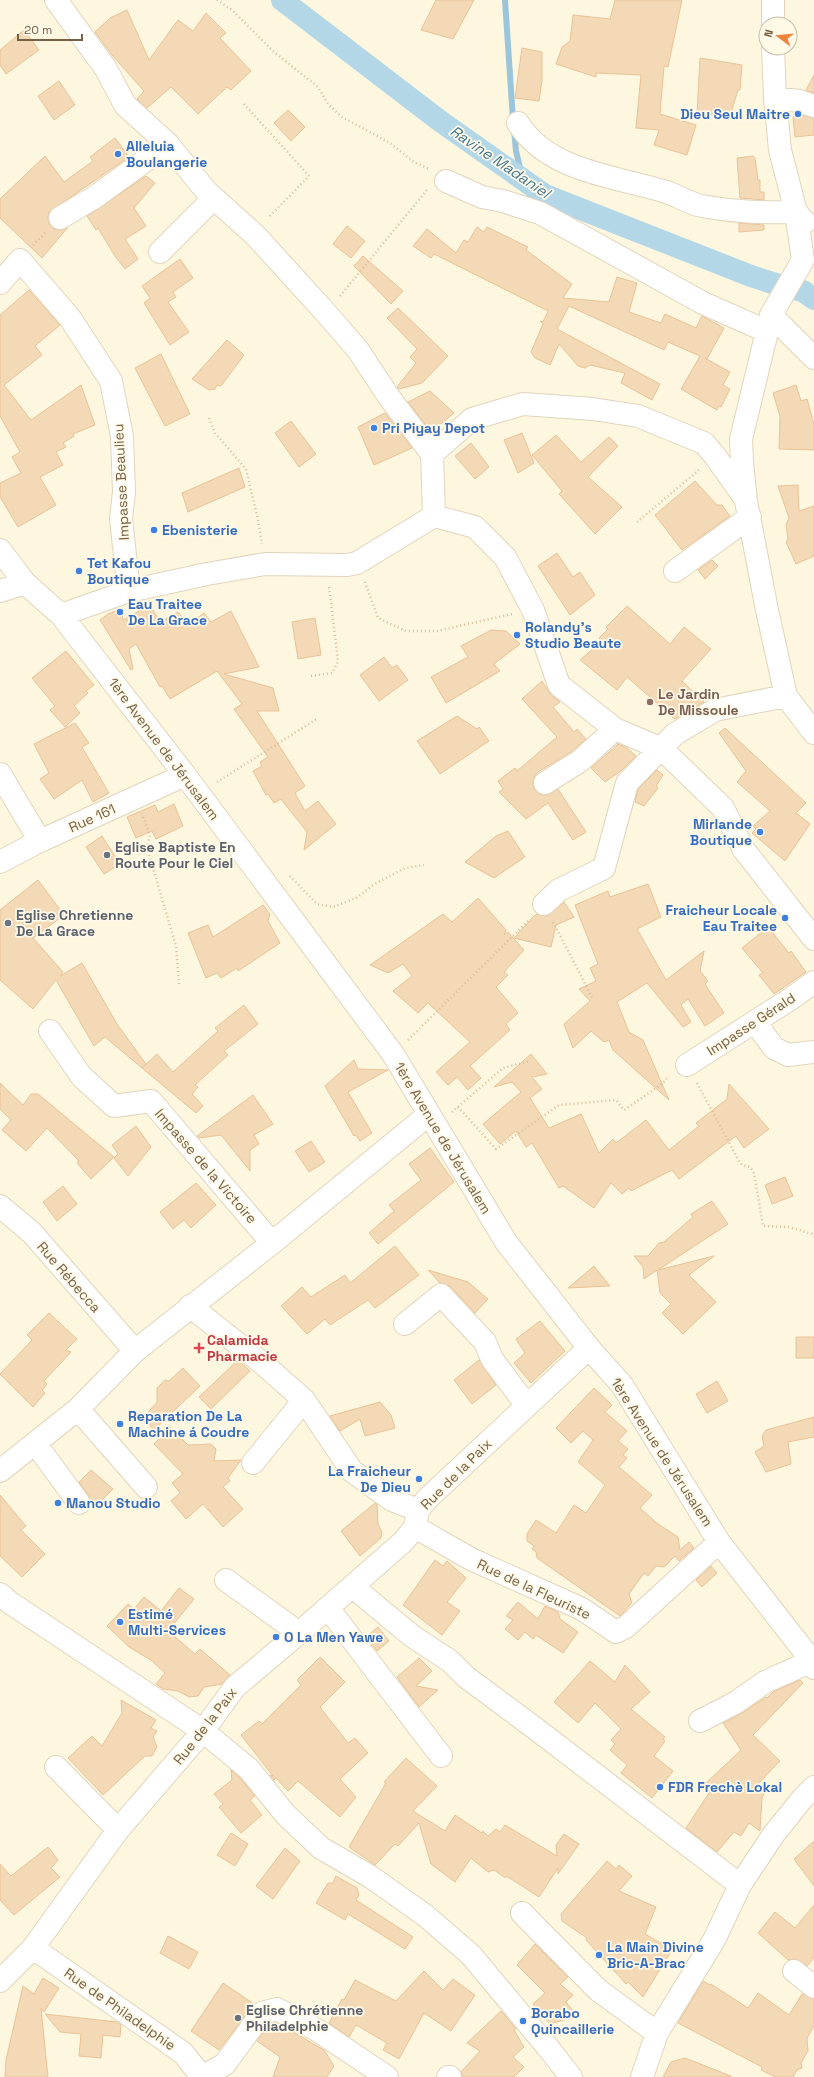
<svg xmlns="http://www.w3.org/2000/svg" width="814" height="2077" font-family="'Space Grotesk',sans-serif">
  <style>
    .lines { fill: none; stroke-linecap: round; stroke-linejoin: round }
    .stream { stroke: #9ac5da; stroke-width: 6 }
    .canal { stroke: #b4d7e8; stroke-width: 22 }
    .building { fill: #f4d9b6; stroke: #e8c396 }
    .minor-casing { stroke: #e2d4bc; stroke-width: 24 }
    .path { stroke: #d9bd9a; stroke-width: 2.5; stroke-dasharray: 1 3; stroke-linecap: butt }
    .minor { stroke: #fff; stroke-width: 22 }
    .shop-dot { fill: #3f7fe0; stroke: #fffae8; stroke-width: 1.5 }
    .education-dot { fill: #8d6e63; stroke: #fffae8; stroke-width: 1.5 }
    .worship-dot { fill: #6b7280; stroke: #fffae8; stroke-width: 1.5 }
    .health-dot { fill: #e0444e; stroke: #fffae8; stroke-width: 1.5 }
    .labels { text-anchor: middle; stroke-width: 3.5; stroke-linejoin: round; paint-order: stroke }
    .shop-label { font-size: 14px; font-weight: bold; fill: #366cbe; stroke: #fffae8; text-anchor: start }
    .street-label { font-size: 14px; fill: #755f46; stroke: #fffae8 }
    .education-label { font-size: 14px; font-weight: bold; fill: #785e54; stroke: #fffae8; text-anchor: start }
    .worship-label { font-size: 14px; font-weight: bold; fill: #5b616d; stroke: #fffae8; text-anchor: start }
    .health-label { font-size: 14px; font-weight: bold; fill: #be3a42; stroke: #fffae8; text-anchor: start }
    .water-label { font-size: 15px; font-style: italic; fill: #427792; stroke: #fffae8 }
  </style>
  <rect width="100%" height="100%" fill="#fdf7e0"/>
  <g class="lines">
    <path class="stream" d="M505,0L513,120
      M514,129L516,151L523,181"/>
    <path class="canal" d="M282,0L440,121L545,195L751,276L788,288L803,291L814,299"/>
  </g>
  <path class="building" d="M436,0H474L453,39L421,30Z
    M615,0H682L668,67L664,66L660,114L696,125L687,155L654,145L659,130L636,128L641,75L596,73V77L556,64L562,47L570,41L573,15L610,19Z
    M127,10L149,60L178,20L193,31L206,13L226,33L220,38L251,71L231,90L227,87L198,114L171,87L147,108L137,99L144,91L112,55L95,32L110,18Z
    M24,30L39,50L6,74L0,65V50Z
    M522,48L542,52V80L539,101L515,98Z
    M700,58L742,65L740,90H738L730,116L697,114Z
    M814,75V93L806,90Z
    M59,81L75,105L54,120L38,96Z
    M288,110L305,127L291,141L274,123Z
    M795,113L814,118V135L795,137L793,118Z
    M115,138L129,157L49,212L48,219L50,225L54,229L61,230L68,227L42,258L0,218V199L45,156L64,182L93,161L90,157Z
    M753,156L755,158L758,180H760V192H764V200L740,198L737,158Z
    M146,176L155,183L134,208L146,226L125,239L138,259L125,269L115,256L98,228L96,230L87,216Z
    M739,223L764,225V230L739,232Z
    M347,226L365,241L351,258L333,244Z
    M477,227L484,232L487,227L528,247L526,250L572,284L563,298L609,302L617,277L637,283L629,312L661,323L665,314L696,328L702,316L724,328L707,359L705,358L730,372L723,385L730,389L721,407L719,406L717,410L681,389L700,356L668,342L664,350L569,306L557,329L660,384L652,400L621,383L625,373L590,365L585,368L578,366L559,344L550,365L535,358L531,352L543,324L540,321L543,322L548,311L434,254L431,258L413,246L427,229L456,253L464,240L468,242Z
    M363,256L403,291L391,304L354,266Z
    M180,259L193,278L173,292L176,297L168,302L189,332L170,345L144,303L150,298L142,286Z
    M29,290L60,325L35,346L42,355L4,385L31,420L81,385L95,425L73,434L74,436L63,443L66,447L56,452L63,465L40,477L56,505L18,527L0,497V483L21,473L12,457L20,452L0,416V315Z
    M398,308L448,356L422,383L399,389L397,387L416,363L410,357L417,349L387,318Z
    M227,340L244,355L221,386L217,385L215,389L209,390L192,379Z
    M161,354L190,414L165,426L135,368Z
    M796,385L801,401L807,399L814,424V450L779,449L780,416L773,393Z
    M430,391L454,413L431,432L408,402Z
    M385,413L412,448L374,465L358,427Z
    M291,421L316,454L299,467L275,433Z
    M522,433L534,463L518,473L504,440Z
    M556,435L581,462L609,437L618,446L588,477L622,507L595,534L559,494L562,491L532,455Z
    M471,443L489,467L475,479L455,456Z
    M239,468L245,487L188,512L182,493Z
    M695,481L717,505H722L730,516L682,550L655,515Z
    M798,485L799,511L814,506V556L796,564L786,542L788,540L786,525L789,518L778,486Z
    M557,553L573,577L580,572L595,595L570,615L538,566Z
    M712,560L718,566L705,579L698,570Z
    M150,605L160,622L178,612L188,625L204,613L211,622L231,611L259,667L224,674L273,688L279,711H257L305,786L295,793L305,811L318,801L336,824L304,850L307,832L281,799L274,803L268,794L266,795L253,771L262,766L260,762L268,757L234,709L242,704L217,671L170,699L162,686L160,687L136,644L129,649L133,669L131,670L100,620L108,614L121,609L123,620Z
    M627,606L670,644L684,627L711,649L682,681L704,702L675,719L627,677L617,690L580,660L602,641L599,638L608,629L606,627Z
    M315,618L321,655L298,659L292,622Z
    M491,630L506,631L520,644L494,664L500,671L446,703L431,677L468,657L461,646Z
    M66,651L94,685L86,691L88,693L74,706L80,713L65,727L50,710L55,706L32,678Z
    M384,657L392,668L397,665L408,680L379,701L360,675Z
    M542,681L551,695L560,702L553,707L574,732L577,729L586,739L572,751L538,772L534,777L533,783L534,789L540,794L546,795L558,789L586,832L573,840L548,803L526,819L499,792L503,789L498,781L515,768L517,771L557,737L522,699Z
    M457,716L477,729L479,727L489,741L440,774L417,741Z
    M75,723L89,743L82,747L109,793L93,802L82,780L54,799L40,779L49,773L34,744Z
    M725,728L806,803L796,813L810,824L785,861L752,833L756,829L753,826L770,811L737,782L746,771L719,733Z
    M618,744L627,748L636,756L622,770L605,782L591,768Z
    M657,770L663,775L656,786L658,788L644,806L635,802L638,789Z
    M174,804L183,826L156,839L152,831L136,838L127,817L155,805L158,812Z
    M508,831L525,857L494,878L465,862L496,836Z
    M102,836L120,864L104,874L86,847Z
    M38,880L64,915L33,938L63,972L60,976L82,963L117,1024L146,1064L142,1068L105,1037L94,1046L56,980L33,1009L0,980V910Z
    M648,884L661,917L637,929L666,980L704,951L700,971L708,981L705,984L724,1013L705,1026L688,999L681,1005L691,1022L683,1027L647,983L617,1002L629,1032L643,1040L669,1100L613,1050L609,1040L604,1042L591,1031L573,1048L564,1024L590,1001L579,989L596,981L590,968L598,964L575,905L608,891L610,897Z
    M478,898L506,930L504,935L508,932L524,950L504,972L508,975L496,987L518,1013L506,1024L510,1030L470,1066L481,1078L468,1090L457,1077L448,1085L436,1072L470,1042L428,1003L418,1013L393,991L412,976L403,964L388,973L370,965L443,914L452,922Z
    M564,902L574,917L556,925L551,947L514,938L534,916L537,914L547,916Z
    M263,905L270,914L268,921L280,943L238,971L237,968L221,978L217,973L206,978L188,933L208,925L213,937Z
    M768,927L789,953L791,951L806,972L774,994L759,975L763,973L742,948Z
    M244,1005L258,1024L224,1051L228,1055L195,1085L198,1087L192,1094L203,1106L196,1113L142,1068L157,1054L173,1072L218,1031L215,1028Z
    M531,1054L547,1074L532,1077L542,1089L530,1098L549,1128L581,1114L599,1153L613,1139L616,1143L646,1120L669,1150L699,1126L696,1123L727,1099L729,1084L769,1129L744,1148L736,1136L679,1179L672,1170L631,1191L629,1188L622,1194L611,1183L594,1208L563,1186L559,1188L532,1143L526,1147L516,1131L500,1144L483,1124L521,1092L512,1082L494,1087Z
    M354,1060L358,1069L388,1070L348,1092L372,1133L360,1141L356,1135L354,1136L325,1086Z
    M0,1083L23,1105L31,1094H38L114,1157L91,1179L77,1163L79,1161L47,1128L26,1151L2,1130L11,1120L0,1109Z
    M253,1095L273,1124L254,1135L259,1144L250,1150V1171L221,1135L199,1138L197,1136Z
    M136,1126L151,1147L128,1176L114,1158L118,1154L112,1145Z
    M311,1141L325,1162L309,1172L295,1151Z
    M430,1148L454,1182L378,1244L369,1233L394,1211L389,1205L421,1180L409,1164Z
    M785,1177L793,1196L772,1204L765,1185Z
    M196,1183L216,1205L191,1228L184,1220L173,1229L160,1212Z
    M63,1186L77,1204L57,1221L43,1202Z
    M712,1201L728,1224L658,1270L714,1256L689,1275L716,1302L683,1334L662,1313L671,1304L660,1293L657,1270L644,1279L643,1267L634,1256H648L659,1243L664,1242L693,1217L691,1214Z
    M395,1246L419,1275L375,1308L368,1300L330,1325L325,1319L307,1334L281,1306L302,1287L311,1297L345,1275L350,1283Z
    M594,1266L610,1286L568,1288Z
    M428,1270L468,1282L488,1299L475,1313L450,1286L440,1283Z
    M49,1313L77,1339L66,1350L71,1352L44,1381L47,1384L42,1390L45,1393L33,1407L0,1374L32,1340L27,1335Z
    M540,1321L565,1351L531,1383L514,1363L525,1353L516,1339Z
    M796,1337H814V1358H796Z
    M238,1360L250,1371L211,1409L199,1397Z
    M479,1360L496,1385L472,1404L454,1380Z
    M183,1368L200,1386L154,1430L143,1418L157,1402V1388L165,1380L169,1381Z
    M717,1381L728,1401L707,1413L696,1394Z
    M594,1388L612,1405L605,1412L627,1431L618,1441L628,1449L623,1455L627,1458L619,1467L652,1495L640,1508L658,1524L678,1537L680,1550L689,1542L694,1548L679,1561L675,1556L664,1567L656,1566L648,1576L644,1573L629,1594L632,1603L620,1616L537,1558L536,1552L532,1549L534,1546L527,1541V1534L536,1520L556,1533L574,1505L586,1513L605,1485L578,1462L593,1440L583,1431L571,1443L556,1428Z
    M380,1402L391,1415L395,1428L365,1436L360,1419L340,1431L330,1416Z
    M814,1417V1437L788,1442L791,1464L766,1472L755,1452L764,1446L762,1436L766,1430Z
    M170,1427L188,1445L211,1444L216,1449L214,1461L241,1460L228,1478L230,1481L223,1487L243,1509L223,1527L203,1504L186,1519L171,1501L180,1493L172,1483L183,1474L154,1444Z
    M91,1470L113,1489L94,1508L91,1505L89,1496L79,1482Z
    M0,1495L26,1526L21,1530L45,1554L22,1577L0,1556Z
    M375,1503L377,1504L378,1524L382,1532L381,1538L360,1556L341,1531Z
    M435,1560L443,1566L447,1561L466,1578L447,1602L460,1611L442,1635L403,1605Z
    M711,1566L717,1573L702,1587L696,1580Z
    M179,1588L194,1599L168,1631L195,1654L200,1649L230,1675L222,1684L204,1687L198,1696L189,1697L178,1691L163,1689L156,1684L165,1673L154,1663V1662L129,1647L107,1626L128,1604L134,1609L144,1597L161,1611Z
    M518,1602L538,1619L545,1606L558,1612L560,1619L578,1632L563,1653L536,1635L533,1639L525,1632L518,1640L505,1629L513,1620L506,1616Z
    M378,1627L389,1641L377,1651L366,1637Z
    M320,1657L345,1682L320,1707L348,1743L355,1738L368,1753L340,1779L356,1797L340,1817L298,1781L288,1791L276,1778L274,1780L270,1775L273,1776L241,1735L259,1721L262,1724L301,1685L297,1680Z
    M419,1658L432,1671L416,1686L438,1690L419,1707L397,1677Z
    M590,1661L615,1682L625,1665L650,1692L631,1709L665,1737L663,1739L665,1741L654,1756L673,1771L652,1798L621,1773L627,1765L610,1750L615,1744L611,1740L621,1729L595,1703L578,1723L554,1702Z
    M800,1680L803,1683L753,1735L780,1761L757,1785L765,1791L762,1798L760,1831L749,1823L741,1836L734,1832L717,1852L686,1828L711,1790L705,1784L741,1750L723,1723L742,1713L766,1697L767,1698L773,1692Z
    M121,1700L156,1720L151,1728L157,1731L153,1737L157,1747L152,1756H145L103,1795L68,1758L92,1736L102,1746L122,1713Z
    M406,1758L437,1786L413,1811L445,1831L455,1815L482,1833L483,1831L488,1836L496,1829L500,1832L505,1825L557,1856L556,1845L564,1834L579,1844L558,1874V1868L539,1897L508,1877H504L494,1870L488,1872L471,1858L455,1882L431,1864L419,1823L398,1846L395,1844L375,1865L349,1847L386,1783L384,1782Z
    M231,1770L240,1778L255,1796L250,1800L262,1815L241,1833L219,1807L223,1804L214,1794L232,1780Z
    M231,1833L248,1844L235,1866L217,1855Z
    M814,1841V1886L794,1859Z
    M48,1847L58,1860L51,1868L60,1877L14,1915L0,1900V1864L11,1876Z
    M285,1848L300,1861L273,1899L256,1886Z
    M607,1861L616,1869L619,1865L632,1876L619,1891L656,1907L645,1934L672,1950L643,1997L628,1982L626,1984L586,1940L587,1938L562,1921L561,1914Z
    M336,1876L357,1888L359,1895L356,1900L413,1937L405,1949L348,1914L345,1920L316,1903L328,1883H333Z
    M814,1905V1958L807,1966L796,1959L788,1960L758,1933L775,1912L795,1928Z
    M168,1936L198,1952L189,1969L160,1953Z
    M535,1944L568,1977L560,1984L573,1995L566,2002L577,2016L550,2024L533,2004L545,1993L517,1965Z
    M424,1971L443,1990L453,1979L475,1995L451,2031L424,2013L399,2059L383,2050L387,2043L356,2025L349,2037L329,2023L342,1999L344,2000L355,1980L396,2001Z
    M43,1978L59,1988L44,2012L41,2008L48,2077H5L6,2060L23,1986L34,1994Z
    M703,1981L710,1985L711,1984L748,2008L758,1993L789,2015L802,1994L814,1999V2026L807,2038L808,2051L801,2063L802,2068L797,2070L793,2077H775L761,2070L762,2067L678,2023Z
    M223,1983L254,2004L219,2050L191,2031Z
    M501,2011L516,2029L514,2030L524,2047L513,2057L524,2067L514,2077H462L461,2072L480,2051L467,2043Z
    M45,2014L117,2022L121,2025L120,2037L103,2035L101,2058L79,2056L81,2034L60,2032Z
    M276,2022L324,2050L334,2066L327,2077H273L280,2057L257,2041L270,2024Z
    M685,2058L731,2076V2077H663L671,2062Z"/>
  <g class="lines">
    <g class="minor-casing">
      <path id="minor" d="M56,0L106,69L125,105L168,144L207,192L255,235L326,313L358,350L389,397L432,454
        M773,24V0
        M773,48L775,98L780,150L796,212L805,222
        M775,98L799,101L814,106
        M518,123C548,171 613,176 663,191C676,194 689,204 702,206C733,212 765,213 796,212L803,260L771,315L741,439L742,462L746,501L767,610L786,696L814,733
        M446,181L482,197L503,201L540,213L703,303L766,331
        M60,218L95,197L168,144
        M160,252L214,198
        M0,283L20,260L70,318L111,381L122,436L124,492L121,519L129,591
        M771,315L814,358
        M434,516L475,527L505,557L533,610L559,685L615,729L662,749L723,808L744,850L814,939
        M0,550L25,583L61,615L185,775L393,1054L506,1242L589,1348L622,1385L719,1542L812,1661L814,1668
        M675,571L750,517
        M0,591L25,583
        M61,615L129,591L207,574L265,564L347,565L357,563L434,516L432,454L472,419L523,404L593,409L638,416L704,443L715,456L745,498
        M0,774L40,841
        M545,783L580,761L615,729
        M0,862L40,841L185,775
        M544,904L559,890L604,868L627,783L675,734L715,710L786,696
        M755,1022L774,1048L788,1055L814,1052
        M50,1031L82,1077L114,1106L151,1101L272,1243
        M687,1065L792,998L814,982
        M0,1206L32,1233L135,1351
        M190,1306L261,1362L304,1400L352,1471L392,1500L418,1510
        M405,1324L441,1295L485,1342L492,1359L527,1406
        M78,1409L146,1487
        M35,1443L79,1503
        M253,1463L304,1400
        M0,1471L78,1409L135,1351L272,1243L428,1115
        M415,1527L471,1559L582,1609L616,1632L626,1627L719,1542
        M226,1580L299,1633
        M353,1587L412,1636L450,1661L466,1677L532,1726L740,1885
        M0,1594L9,1602L203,1731L249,1769L285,1814L321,1848L371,1877L426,1916L471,1955L550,2050L571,2077
        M328,1608L441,1756
        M700,1721L735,1703L765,1682L812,1661
        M56,1767L118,1830
        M522,1913L598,1990L657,2033
        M33,1948L183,2053L202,2077L225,2064L262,2013L277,2009L317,2030L387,2077
        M794,1971L814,1987
        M0,1981L33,1948L118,1830L203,1731L235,1687L299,1633L404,1541L415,1527L418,1510L428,1498L589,1348
        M448,2077H450
        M642,2077L657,2033L714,1940L740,1885L774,1834L802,1799L814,1787"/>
    </g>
    <path class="path" d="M217,0L232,10L274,52L318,87L328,104L342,117L390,143L414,162L429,169
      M244,104L309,176L268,218
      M33,245L45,233
      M340,296L427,190
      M209,418L215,433L246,469L258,520L262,544
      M637,522L699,470
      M365,582L378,618L406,631H437L512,614
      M311,676L332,673L338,661L329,586
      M217,782L317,719
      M143,817L150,835L147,848L176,946L179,984
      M290,876L317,904L333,907L356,898L373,885L405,868L424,865
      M553,922L592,997
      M408,1040L529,920
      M697,1083L739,1161L742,1165L750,1167L754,1173L763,1226L789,1227L812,1234L814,1237
      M458,1107L496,1149L559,1105L616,1100L624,1110L662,1084L669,1076
      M452,1112L503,1068L530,1061"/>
    <use href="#minor" class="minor"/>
  </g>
  <g class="shop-dot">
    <circle cx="798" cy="114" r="4"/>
    <circle cx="118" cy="154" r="4"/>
    <circle cx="374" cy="428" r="4"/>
    <circle cx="154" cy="530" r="4"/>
    <circle cx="79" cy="571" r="4"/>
    <circle cx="120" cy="612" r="4"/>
    <circle cx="517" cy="635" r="4"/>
    <circle cx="760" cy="832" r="4"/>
    <circle cx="785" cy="918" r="4"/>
    <circle cx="120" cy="1424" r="4"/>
    <circle cx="419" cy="1479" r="4"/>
    <circle cx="58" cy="1503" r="4"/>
    <circle cx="120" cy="1622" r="4"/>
    <circle cx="276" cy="1637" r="4"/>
    <circle cx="660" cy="1787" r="4"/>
    <circle cx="599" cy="1955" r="4"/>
    <circle cx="523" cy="2021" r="4"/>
  </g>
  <circle class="education-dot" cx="650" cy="702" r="4"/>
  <g class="worship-dot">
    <circle cx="107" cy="855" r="4"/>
    <circle cx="8" cy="923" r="4"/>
    <circle cx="238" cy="2018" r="4"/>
  </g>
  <path class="health-dot" d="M197 1342h4v4h4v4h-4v4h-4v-4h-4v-4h4z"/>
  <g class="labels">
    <g class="shop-label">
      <text x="790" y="119" text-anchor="end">Dieu Seul Maitre</text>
      <text x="126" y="151">Alleluia<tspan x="126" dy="16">Boulangerie</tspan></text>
      <text x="382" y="433">Pri Piyay Depot</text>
      <text x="162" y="535">Ebenisterie</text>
      <text x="87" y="568">Tet Kafou<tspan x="87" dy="16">Boutique</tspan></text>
      <text x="128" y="609">Eau Traitee<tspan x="128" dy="16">De La Grace</tspan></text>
      <text x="525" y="632">Rolandy's<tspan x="525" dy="16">Studio Beaute</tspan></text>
      <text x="752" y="829" text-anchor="end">Mirlande<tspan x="752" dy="16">Boutique</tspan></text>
      <text x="777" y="915" text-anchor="end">Fraicheur Locale<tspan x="777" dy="16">Eau Traitee</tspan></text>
      <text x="128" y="1421">Reparation De La<tspan x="128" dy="16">Machine á Coudre</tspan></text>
      <text x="411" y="1476" text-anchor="end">La Fraicheur<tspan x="411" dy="16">De Dieu</tspan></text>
      <text x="66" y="1508">Manou Studio</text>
      <text x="128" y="1619">Estimé<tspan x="128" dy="16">Multi-Services</tspan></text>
      <text x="284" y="1642">O La Men Yawe</text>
      <text x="668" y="1792">FDR Frechè Lokal</text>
      <text x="607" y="1952">La Main Divine<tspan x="607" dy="16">Bric-A-Brac</tspan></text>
      <text x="531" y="2018">Borabo<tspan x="531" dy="16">Quincaillerie</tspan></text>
    </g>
    <g class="street-label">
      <text transform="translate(121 482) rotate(-93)" y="5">Impasse Beaulieu</text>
      <text transform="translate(164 749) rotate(53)" y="5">1ère Avenue de Jérusalem</text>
      <text transform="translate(92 818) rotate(-24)" y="5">Rue 161</text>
      <text transform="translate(751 1024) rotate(-33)" y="5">Impasse Gérald</text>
      <text transform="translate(443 1138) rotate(59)" y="5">1ère Avenue de Jérusalem</text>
      <text transform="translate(206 1166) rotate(49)" y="5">Impasse de la Victoire</text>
      <text transform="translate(69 1277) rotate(49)" y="5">Rue Rébecca</text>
      <text transform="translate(662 1452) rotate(57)" y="5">1ère Avenue de Jérusalem</text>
      <text transform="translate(456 1474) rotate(-45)" y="5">Rue de la Paix</text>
      <text transform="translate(534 1589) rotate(25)" y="5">Rue de la Fleuriste</text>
      <text transform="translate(205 1726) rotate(-52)" y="5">Rue de la Paix</text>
      <text transform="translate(120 2009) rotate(35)" y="5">Rue de Philadelphie</text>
    </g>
    <g class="education-label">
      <text x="658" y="699">Le Jardin<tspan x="658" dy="16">De Missoule</tspan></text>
    </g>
    <g class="worship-label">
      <text x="115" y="852">Eglise Baptiste En<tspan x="115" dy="16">Route Pour le Ciel</tspan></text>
      <text x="16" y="920">Eglise Chretienne<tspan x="16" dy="16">De La Grace</tspan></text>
      <text x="246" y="2015">Eglise Chrétienne<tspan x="246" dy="16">Philadelphie</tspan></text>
    </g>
    <g class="health-label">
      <text x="207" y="1345">Calamida<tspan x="207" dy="16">Pharmacie</tspan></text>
    </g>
    <g class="water-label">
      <text transform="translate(500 162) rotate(34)" y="5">Ravine Madaniel</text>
    </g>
  </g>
  <g transform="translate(778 36) rotate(286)"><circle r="19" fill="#fffae8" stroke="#c8bca7"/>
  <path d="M0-3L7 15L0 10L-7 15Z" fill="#ee833e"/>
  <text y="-6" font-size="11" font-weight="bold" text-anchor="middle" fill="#755f46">N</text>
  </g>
  <path d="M18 34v6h64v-6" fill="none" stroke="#755f46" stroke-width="2"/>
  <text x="24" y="34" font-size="12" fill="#755f46" stroke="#fffae8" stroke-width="3" paint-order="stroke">20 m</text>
</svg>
